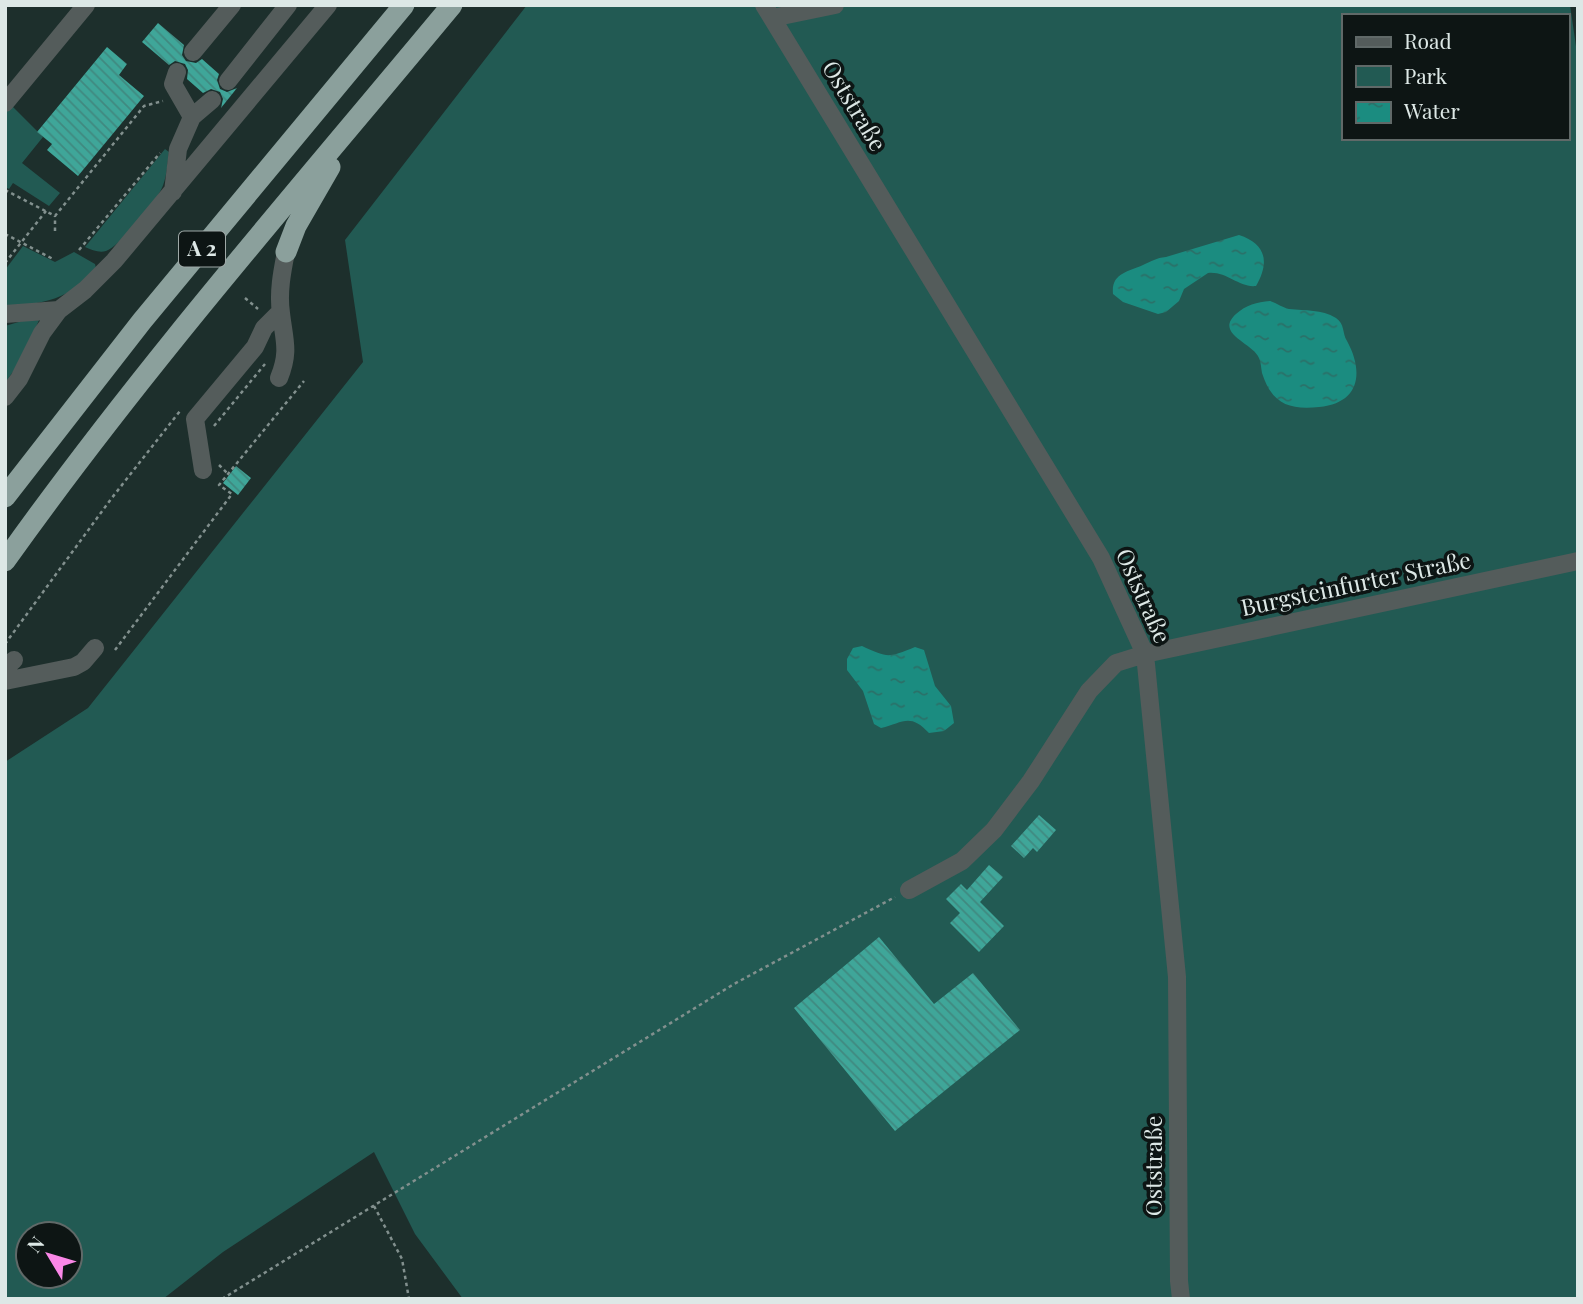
<svg xmlns="http://www.w3.org/2000/svg" width="1583" height="1304" font-family="'Playfair Display',serif">
  <style>
    .green { fill: #225a53; fill-rule: evenodd }
    .water { fill: url(#water-ripples) }
    .building { fill: url(#building-back-hatch) }
    .lines { fill: none; stroke-linecap: round; stroke-linejoin: round }
    .path { stroke: #82908e; stroke-width: 2.5; stroke-dasharray: 3.5 3.5; stroke-linecap: butt }
    .minor { stroke: #545c5b; stroke-width: 18 }
    .highway { stroke: #8ba09c; stroke-width: 21 }
    .labels { text-anchor: middle; stroke-width: 7; stroke-linejoin: round; paint-order: stroke }
    .shield { fill: #0d1514; stroke: #9fa9a7; stroke-width: 2 }
    .shield-label { font-size: 21px; font-weight: bold; fill: #dde8e6 }
    .street-label { font-size: 23px; fill: #dde8e6; stroke: #0d1514 }
  </style>
  <defs>
    <pattern id="water-ripples" width="26" height="14" patternUnits="userSpaceOnUse" patternTransform="scale(1.75)"><rect width="26" height="14" fill="#1b8c80"/><path d="M2 4q2-2 4 0t4 0M15 11q2-2 4 0t4 0" fill="none" stroke="#2b7068"/></pattern>
    <pattern id="building-back-hatch" width="6" height="6" patternUnits="userSpaceOnUse" patternTransform="scale(1.75)"><rect width="6" height="6" fill="#3fa699"/><path d="M-1 5l2 2M0 0l6 6M5-1l2 2" fill="none" stroke="#408980"/></pattern>
  </defs>
  <rect width="100%" height="100%" fill="#1d2f2c"/>
  <path class="green" d="M527,5H1570L1578,60V1299H463L415,1234L374,1152L223,1252L163,1299H5V762L88,708L363,362L345,240ZM1343,16H1567V138H1343ZM28,1234H70V1276H28Z
    M11,105L43,137L22,163L60,193L49,206L13,183L9,189L5,187V113Z
    M165,149L169,152C167,165 167,178 161,190C155,202 119,247 106,251C99,253 92,250 85,247Z
    M23,246L55,262L74,252L95,264L96,268C70,301 44,302 5,308V270Z
    M39,320L24,356L5,383V326L22,321Z"/>
  <path class="water" d="M1239,235C1266,244 1270,262 1256,286C1239,288 1227,271 1208,273L1184,289L1179,301L1166,312L1158,314L1123,302L1113,294C1111,273 1128,272 1143,265C1152,261 1156,258 1166,257Z
    M1270,301C1277,303 1283,308 1289,309C1306,311 1321,309 1336,318C1345,324 1342,333 1347,341C1364,372 1360,403 1319,407C1289,410 1272,404 1262,373C1261,368 1261,362 1259,358C1253,343 1214,334 1236,314C1246,305 1257,302 1270,301Z
    M862,646C888,658 888,658 915,647L924,650L935,686L951,706L954,723L944,731L929,733C910,712 902,723 881,728L874,724L863,691L847,670V659L853,648Z"/>
  <path class="building" d="M158,23L184,45L182,55L186,61L196,63L202,59L219,74L217,80L220,89L227,92L237,88L221,108L223,99L220,92L211,89L203,93L187,79L188,70L185,64L175,61L169,65L142,42Z
    M107,47L127,64L119,75L144,96L78,176L47,150L52,144L37,132Z
    M236,466L251,478L238,495L223,483Z
    M1039,815L1056,830L1037,852L1033,848L1024,858L1011,846Z
    M989,865L1003,877L980,902L1004,926L979,952L950,923L960,913L946,899L961,884L967,890Z
    M879,937L934,1004L973,973L1020,1030L895,1131L794,1008Z"/>
  <g class="lines">
    <path class="path" d="M5,190L55,216L144,106L163,101
      M55,231V216
      M5,234L53,259
      M79,250L160,153
      M5,263L46,211
      M245,298L258,309
      M214,426L265,364
      M219,465L229,475
      M5,644L111,499L180,411
      M115,650L232,494L219,485L304,381
      M374,1206L402,1259L409,1299
      M222,1299L734,984L895,897"/>
    <path class="minor" d="M764,5L1101,558L1145,654L1177,977L1179,1281L1181,1299
      M772,18L835,5
      M193,52L232,5
      M177,72L173,84L192,117
      M228,81L288,5
      M5,103L86,5
      M173,192L178,149L192,117L212,100
      M5,314L59,310
      M279,378C290,351 284,340 281,313C278,293 282,272 286,252
      M5,397L19,379L42,333L59,310L85,290L114,261L328,5
      M203,470L195,419L255,347L264,328L280,312
      M5,668L14,660
      M5,681L74,667L83,662L95,648
      M909,890L962,861L994,830L1031,781L1089,691L1116,663L1145,654L1578,561"/>
    <path class="highway" d="M286,252L296,226L330,167
      M5,497L142,321L404,5
      M5,561C143,367 300,188 452,5"/>
  </g>
  <g class="labels">
    <rect class="shield" x="179" y="231.5" width="46" height="35" rx="5"/>
    <g class="shield-label">
      <text x="202" y="256">A 2</text>
    </g>
    <g class="street-label">
      <text transform="translate(854 106) rotate(59)" y="8">Oststraße</text>
      <text transform="translate(1356 584) rotate(-12)" y="8">Burgsteinfurter Straße</text>
      <text transform="translate(1143 596) rotate(66)" y="8">Oststraße</text>
      <text transform="translate(1154 1166) rotate(-90)" y="8">Oststraße</text>
    </g>
  </g>
  <rect width="1583" height="1304" fill="none" stroke="#dde8e6" stroke-width="14"/>
  <rect x="1342" y="14" width="228" height="126" fill="#0d1514" stroke="#606968" stroke-width="2"/>
  <rect x="1356" y="37" width="35" height="10" fill="#545c5b" stroke="#606968" stroke-width="2"/>
  <text x="1404" y="49" font-size="21" fill="#dde8e6">Road</text>
  <rect x="1356" y="66" width="35" height="21" fill="#225a53" stroke="#606968" stroke-width="2"/>
  <text x="1404" y="84" font-size="21" fill="#dde8e6">Park</text>
  <rect x="1356" y="102" width="35" height="21" fill="url(#water-ripples)" stroke="#606968" stroke-width="2"/>
  <text x="1404" y="119" font-size="21" fill="#dde8e6">Water</text>
  <g transform="translate(49 1255) rotate(308)"><circle r="33" fill="#0d1514" stroke="#606968" stroke-width="2"/>
  <path d="M0-5L12 26L0 18L-12 26Z" fill="#fa87e7"/>
  <text y="-10" font-size="19" font-weight="bold" text-anchor="middle" fill="#dde8e6">N</text>
  </g>
</svg>
